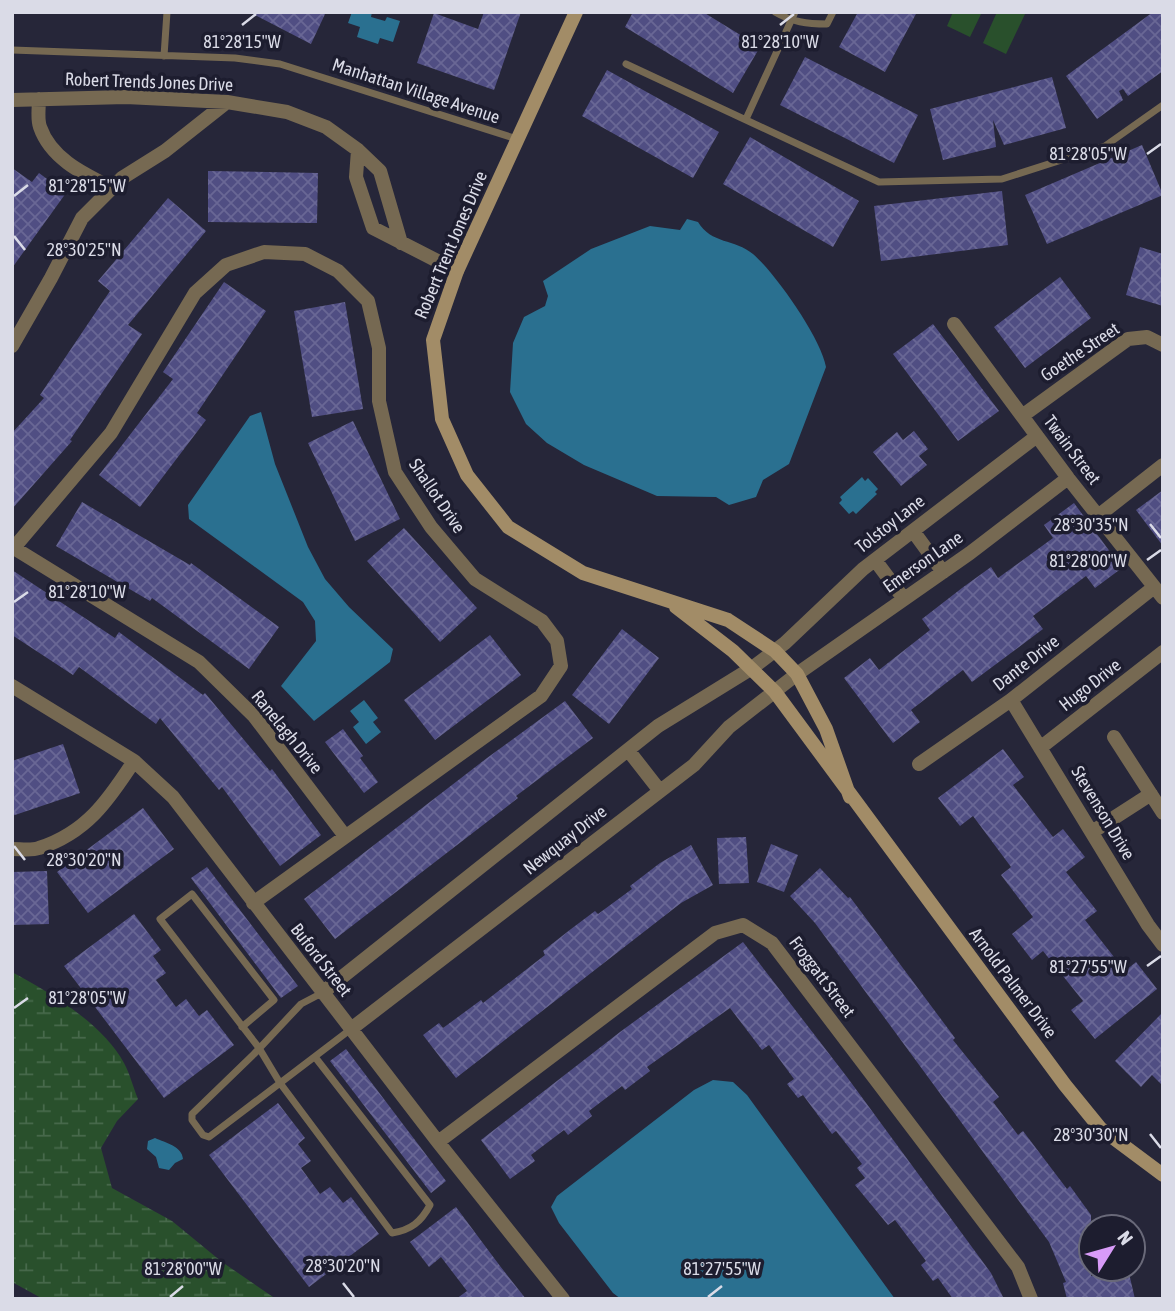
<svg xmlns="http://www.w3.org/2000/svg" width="1175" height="1311" font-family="'Asap Condensed',sans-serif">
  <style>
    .grass { fill: #29502c }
    .wetland { fill: url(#wetland-marsh) }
    .water { fill: #2a7090 }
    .building { fill: url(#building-cross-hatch) }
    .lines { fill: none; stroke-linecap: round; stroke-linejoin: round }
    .lane { stroke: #766952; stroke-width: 7 }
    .street { stroke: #766952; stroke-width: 14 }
    .secondary { stroke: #a28c67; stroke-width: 14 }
    .ticks { fill: none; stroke: #dadbe7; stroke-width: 2.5 }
    .labels { text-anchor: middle; stroke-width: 7; stroke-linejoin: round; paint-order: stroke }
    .street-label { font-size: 18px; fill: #dadbe7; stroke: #1d1d2f }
    .ticks-label { font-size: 18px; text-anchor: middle; fill: #dadbe7; stroke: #1d1d2f; stroke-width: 7; stroke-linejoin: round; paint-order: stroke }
  </style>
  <defs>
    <pattern id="wetland-marsh" width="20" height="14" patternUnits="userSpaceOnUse" patternTransform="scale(1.75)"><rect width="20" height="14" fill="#29502c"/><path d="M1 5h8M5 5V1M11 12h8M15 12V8" fill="none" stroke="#47694b"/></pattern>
    <pattern id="building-cross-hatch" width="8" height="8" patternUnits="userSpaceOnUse" patternTransform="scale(1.75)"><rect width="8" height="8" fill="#504e83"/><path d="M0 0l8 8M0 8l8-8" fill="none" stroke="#696795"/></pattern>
  </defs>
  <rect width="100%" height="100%" fill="#262639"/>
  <path class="grass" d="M953,12H982L970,37L947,26Z
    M997,12H1026L1006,54L983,43Z"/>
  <path class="wetland" d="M12,972C51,993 103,1024 124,1063C130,1074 133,1087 138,1099L117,1121L101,1148L112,1188L172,1221L222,1262L276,1299H43L12,1282Z"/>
  <path class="water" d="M352,12H372L371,17L385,21L387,17L400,21L393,42L380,38L378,44L357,37L360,27L348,23Z
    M687,219L698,222C711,244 735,239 753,254C775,273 821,338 826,367L789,464L763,480L756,497L729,505L716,497L657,496L584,465L547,443L526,424L510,392L513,343L524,317L545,306L548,296L543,281L591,249L650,226L680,230Z
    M261,412L275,464L308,547L325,579L349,607L393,649L390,662L314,721L281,686L316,641L315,621L303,602L189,519L188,505L250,416Z
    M862,477L865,481L868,478L878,489L875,492L877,494L856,514L853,511L849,514L839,503L842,500L840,497Z
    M364,700L378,718L373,722L381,732L366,744L353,727L359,722L350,711Z
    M713,1080L733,1082L747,1095L895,1299H621L613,1293L559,1223L551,1207L557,1196L694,1090Z
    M155,1138C166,1143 182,1146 183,1159L175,1163L169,1170L159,1168L156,1157L147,1149L148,1141Z"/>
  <path class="building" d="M249,12H326L311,44Z
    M484,12H521L494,90L417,63L434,13L478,29Z
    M633,12H703L760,47L733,93L625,27Z
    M858,12H917L885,72L839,47Z
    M1153,12H1163V71L1128,96L1123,89L1119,91L1123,100L1097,119L1066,76Z
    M805,57L918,115L894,163L780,105Z
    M607,70L719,132L693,178L582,116Z
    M1052,77L1066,128L1004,145L993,120L996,147L943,160L930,109Z
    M750,137L859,201L833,247L723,184Z
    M1142,145L1163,195L1047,244L1025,195Z
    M12,168L32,182L39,173L66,193L12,268Z
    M208,171L318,173L317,223L208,222Z
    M1002,191L1008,245L881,261L874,206Z
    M168,198L206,231L128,325L142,334L70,440L72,441L12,509V433L44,398L40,395L110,291L98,281Z
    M1140,247L1163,254V306L1126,295Z
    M1060,277L1091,318L1025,368L994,327Z
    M224,282L266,311L197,413L206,420L140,507L99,475L173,379L163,372Z
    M345,302L363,409L312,417L294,311Z
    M933,324L999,411L958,441L893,354Z
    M353,421L400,519L355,541L308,443Z
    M914,431L928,449L919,456L927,465L901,486L873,452L897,432L903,440Z
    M1163,490V546L1136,510Z
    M82,502L190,565L191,563L279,627L249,669L152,598L150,601L56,546Z
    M1074,503L1122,568L1095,588L1086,576L1033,616L1043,629L972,682L963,670L911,710L920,722L893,743L844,678L870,658L879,670L930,630L922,619L962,588L991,567L998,578L1053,538L1044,525Z
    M404,528L477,608L440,642L367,561Z
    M12,570L115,638L119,632L203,695L205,693L270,771L272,769L321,835L280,866L222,787L219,790L160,718L156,724L79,667L73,675L12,635Z
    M622,629L659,658L609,724L572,695Z
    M490,635L521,675L435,740L404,700Z
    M565,701L593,738L516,796L518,798L335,939L304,899L487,758Z
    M343,729L363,756L360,758L378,782L364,793L325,742Z
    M63,744L80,793L12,816V761Z
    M1003,749L1024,777L1013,785L1036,815L1053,837L1063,829L1085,857L1066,872L1097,911L1085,920L1125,971L1136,962L1157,989L1095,1039L1071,1010L1083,1001L1043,951L1032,960L1012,934L1033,917L1001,875L1011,867L973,816L960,826L938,798Z
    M143,808L174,849L88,913L57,872Z
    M746,837L749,883L719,884L717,838Z
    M771,844L798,855L784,892L757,882Z
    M691,845L713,885L681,903L456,1078L423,1035L439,1023L443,1028L481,1000L483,1003L545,955L543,951L571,929L595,911L598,914L632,889L630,886L660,863Z
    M207,867L298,986L281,998L191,878Z
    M820,868L848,898L850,897L955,1038L953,1040L999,1097L993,1102L1018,1135L1023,1131L1067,1189L1070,1186L1091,1215V1276L1128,1269L1135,1299H1067L1063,1283L1066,1282L1049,1242L815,923L790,896Z
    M47,871L49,924L12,925V872Z
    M134,914L161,950L153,956L166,973L156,980L176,1007L186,999L199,1016L207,1010L234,1045L164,1098L64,966Z
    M743,942L847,1077L991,1273L1004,1299H953L938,1278L933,1281L921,1265L926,1261L895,1220L888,1225L855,1185L865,1178L857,1168L862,1164L836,1131L832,1134L803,1095L798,1098L787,1084L794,1079L769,1045L762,1050L730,1008L647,1067L650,1071L625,1090L622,1086L589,1111L592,1116L568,1135L564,1130L531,1155L535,1161L510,1179L481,1140L620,1032Z
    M1163,1012V1086L1152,1075L1141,1087L1115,1061Z
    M346,1049L446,1181L431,1193L330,1061Z
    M278,1103L305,1138L298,1144L311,1161L301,1168L320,1194L330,1187L343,1203L351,1197L379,1234L309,1287L209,1155Z
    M456,1207L500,1266L526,1299H456L467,1291L441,1257L429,1267L410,1242Z"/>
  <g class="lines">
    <path class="lane" d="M775,12C792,22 807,24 827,24L833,12
      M12,50L235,58L280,64L517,139
      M164,56L167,12
      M626,64L879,182L1002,179L1105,146L1163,105
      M746,119L795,12
      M322,993L301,1004L254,1054L192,1114V1120L203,1135L209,1137L351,1029
      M242,1027L274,1000L192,894L160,919L259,1048L280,1083L392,1233C411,1230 421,1222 430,1205L315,1057"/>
    <path class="street" d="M39,99C39,108 37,119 40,127C51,159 84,174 112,188
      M12,100L126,97L227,102L287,112L326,127L358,150L380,171L401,243
      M358,150L356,177L373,228L457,271
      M954,324L1068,478L1163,598
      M12,346L51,278L82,218L122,178L165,151L227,102
      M1022,416L1128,339L1147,337L1163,345
      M1098,516L1163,465
      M913,531L943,572
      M14,548L199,662L254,716L345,836
      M12,550L111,433L195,293L226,265L264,252L305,254L338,271L368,301L379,348V401L395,472L431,527L475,579L542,621L557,641L561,666L541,696L253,903
      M875,560L904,599
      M12,686L134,761L173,797L438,1142L563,1299
      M1011,700L1148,925L1163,945
      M1114,737L1163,813
      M1040,748L1163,652
      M628,750L660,791
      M919,764L1011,700L1153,588
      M1092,832L1151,794
      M12,849C21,849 31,851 39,848C86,833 108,801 134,761
      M322,993L658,726L752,668L785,643L863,569L1037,436
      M351,1029L694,765L729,727L797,674L970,553L1068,478
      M438,1142L715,933L743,925L772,943L1018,1267L1031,1299"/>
    <path class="secondary" d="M576,12L457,271L433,340L442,419L467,475L508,527L583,573L728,620L775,651L797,674L826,729L850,797
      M676,607L733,651L775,692L1065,1085L1100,1128L1163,1175"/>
  </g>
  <path class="ticks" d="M242,25L256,14M780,25L794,14M1147,154L1161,144M14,196L28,185M14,236L25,250M1150,524L1161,538M1147,560L1161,550M14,602L28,592M14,846L25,860M1147,966L1161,956M14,1008L28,998M1150,1134L1161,1148M343,1283L354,1297M170,1297L183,1286M708,1297L722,1286"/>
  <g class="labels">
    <g class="street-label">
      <text transform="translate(149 82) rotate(2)" y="6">Robert Trends Jones Drive</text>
      <text transform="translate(416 91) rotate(18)" y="6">Manhattan Village Avenue</text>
      <text transform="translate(451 245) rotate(-67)" y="6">Robert Trent Jones Drive</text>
      <text transform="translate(1080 352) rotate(-34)" y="6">Goethe Street</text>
      <text transform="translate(1072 450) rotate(53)" y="6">Twain Street</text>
      <text transform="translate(437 496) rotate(56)" y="6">Shallot Drive</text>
      <text transform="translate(890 524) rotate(-38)" y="6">Tolstoy Lane</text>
      <text transform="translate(923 562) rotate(-35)" y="6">Emerson Lane</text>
      <text transform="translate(1026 663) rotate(-38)" y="6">Dante Drive</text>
      <text transform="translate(1090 685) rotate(-38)" y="6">Hugo Drive</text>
      <text transform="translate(287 732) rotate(51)" y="6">Ranelagh Drive</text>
      <text transform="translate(1103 813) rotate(59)" y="6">Stevenson Drive</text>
      <text transform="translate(565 840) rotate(-38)" y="6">Newquay Drive</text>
      <text transform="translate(321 960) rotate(52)" y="6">Buford Street</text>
      <text transform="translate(822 977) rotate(53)" y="6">Froggatt Street</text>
      <text transform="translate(1013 983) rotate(53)" y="6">Arnold Palmer Drive</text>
    </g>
  </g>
  <g class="ticks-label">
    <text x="242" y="48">81°28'15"W</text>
    <text x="780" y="48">81°28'10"W</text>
    <text x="1088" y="160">81°28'05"W</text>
    <text x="87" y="192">81°28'15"W</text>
    <text x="84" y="256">28°30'25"N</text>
    <text x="1091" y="531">28°30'35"N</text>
    <text x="1088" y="567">81°28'00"W</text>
    <text x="87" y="598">81°28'10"W</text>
    <text x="84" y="866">28°30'20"N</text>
    <text x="1088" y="973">81°27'55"W</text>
    <text x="87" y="1004">81°28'05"W</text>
    <text x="1091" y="1141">28°30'30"N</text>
    <text x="343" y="1272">28°30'20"N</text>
    <text x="183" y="1275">81°28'00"W</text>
    <text x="722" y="1275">81°27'55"W</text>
  </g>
  <rect width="1175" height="1311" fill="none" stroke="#dadbe7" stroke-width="28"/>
  <g transform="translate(1112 1248) rotate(53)"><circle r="33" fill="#1d1d2f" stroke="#696979" stroke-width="2"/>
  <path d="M0-5L12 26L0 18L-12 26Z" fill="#d89bf8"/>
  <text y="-10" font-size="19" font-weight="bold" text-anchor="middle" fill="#dadbe7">N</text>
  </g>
</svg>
